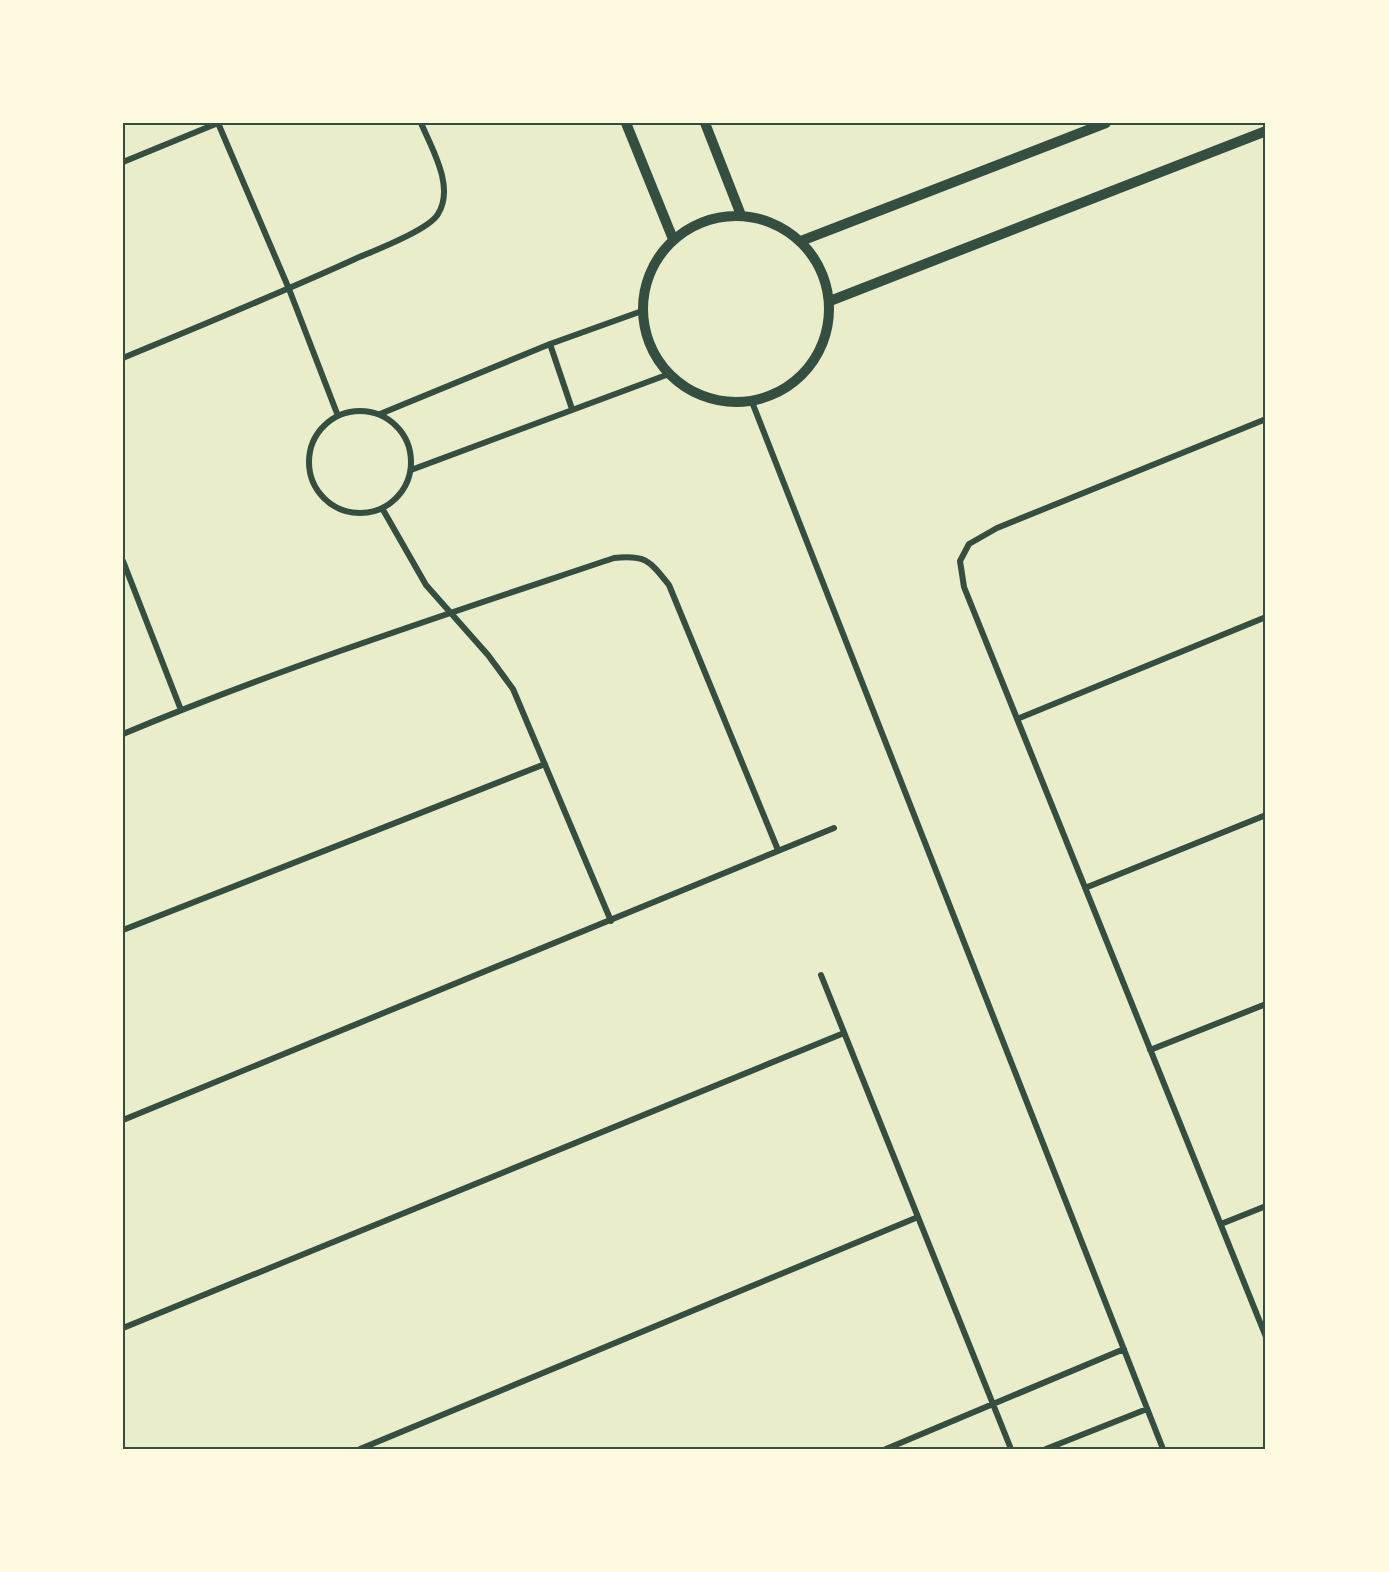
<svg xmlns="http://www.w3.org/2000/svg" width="1389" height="1572" font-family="'Libre Baskerville',serif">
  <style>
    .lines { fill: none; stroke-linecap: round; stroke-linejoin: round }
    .minor { stroke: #344e41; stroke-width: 6 }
    .tertiary { stroke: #344e41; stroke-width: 10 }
    .neatline { fill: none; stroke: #344e41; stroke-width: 2 }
  </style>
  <rect width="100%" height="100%" fill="#e9edc9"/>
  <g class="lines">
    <path class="minor" d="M218,123L289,289L338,416
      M123,162L218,123
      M550,344L572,409
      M123,358C200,326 278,294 355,259C373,251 429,230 438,214C455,187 432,149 421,123
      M752,402L1163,1449
      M309 462a51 51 0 1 1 102 0a51 51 0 1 1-102 0Z
      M380,414L550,344L642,311
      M1266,419L997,528L969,544L960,561L964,587L1266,1337
      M411,470L669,374
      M382,508L426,585L488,655L513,689L611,921
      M123,561L181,710
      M1017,719L1266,617
      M123,734C283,667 450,613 614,558C646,555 649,560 669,585L778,850
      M1085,888L1266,815
      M123,930L545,764
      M821,975L1011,1449
      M1150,1050L1266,1004
      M123,1120L834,828
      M1221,1224L1266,1206
      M123,1328L844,1033
      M360,1449L918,1217
      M886,1449L1124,1349
      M1046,1449L1147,1409"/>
    <path class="tertiary" d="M626,123L673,239
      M705,123L741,215
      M643 309a93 93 0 1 1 186 0a93 93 0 1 1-186 0Z
      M801,241L1106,123
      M830,301L1266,131"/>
  </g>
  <rect width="1389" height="1572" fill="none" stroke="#fefae0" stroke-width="249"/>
  <rect x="124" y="124" width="1140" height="1324" class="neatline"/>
</svg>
